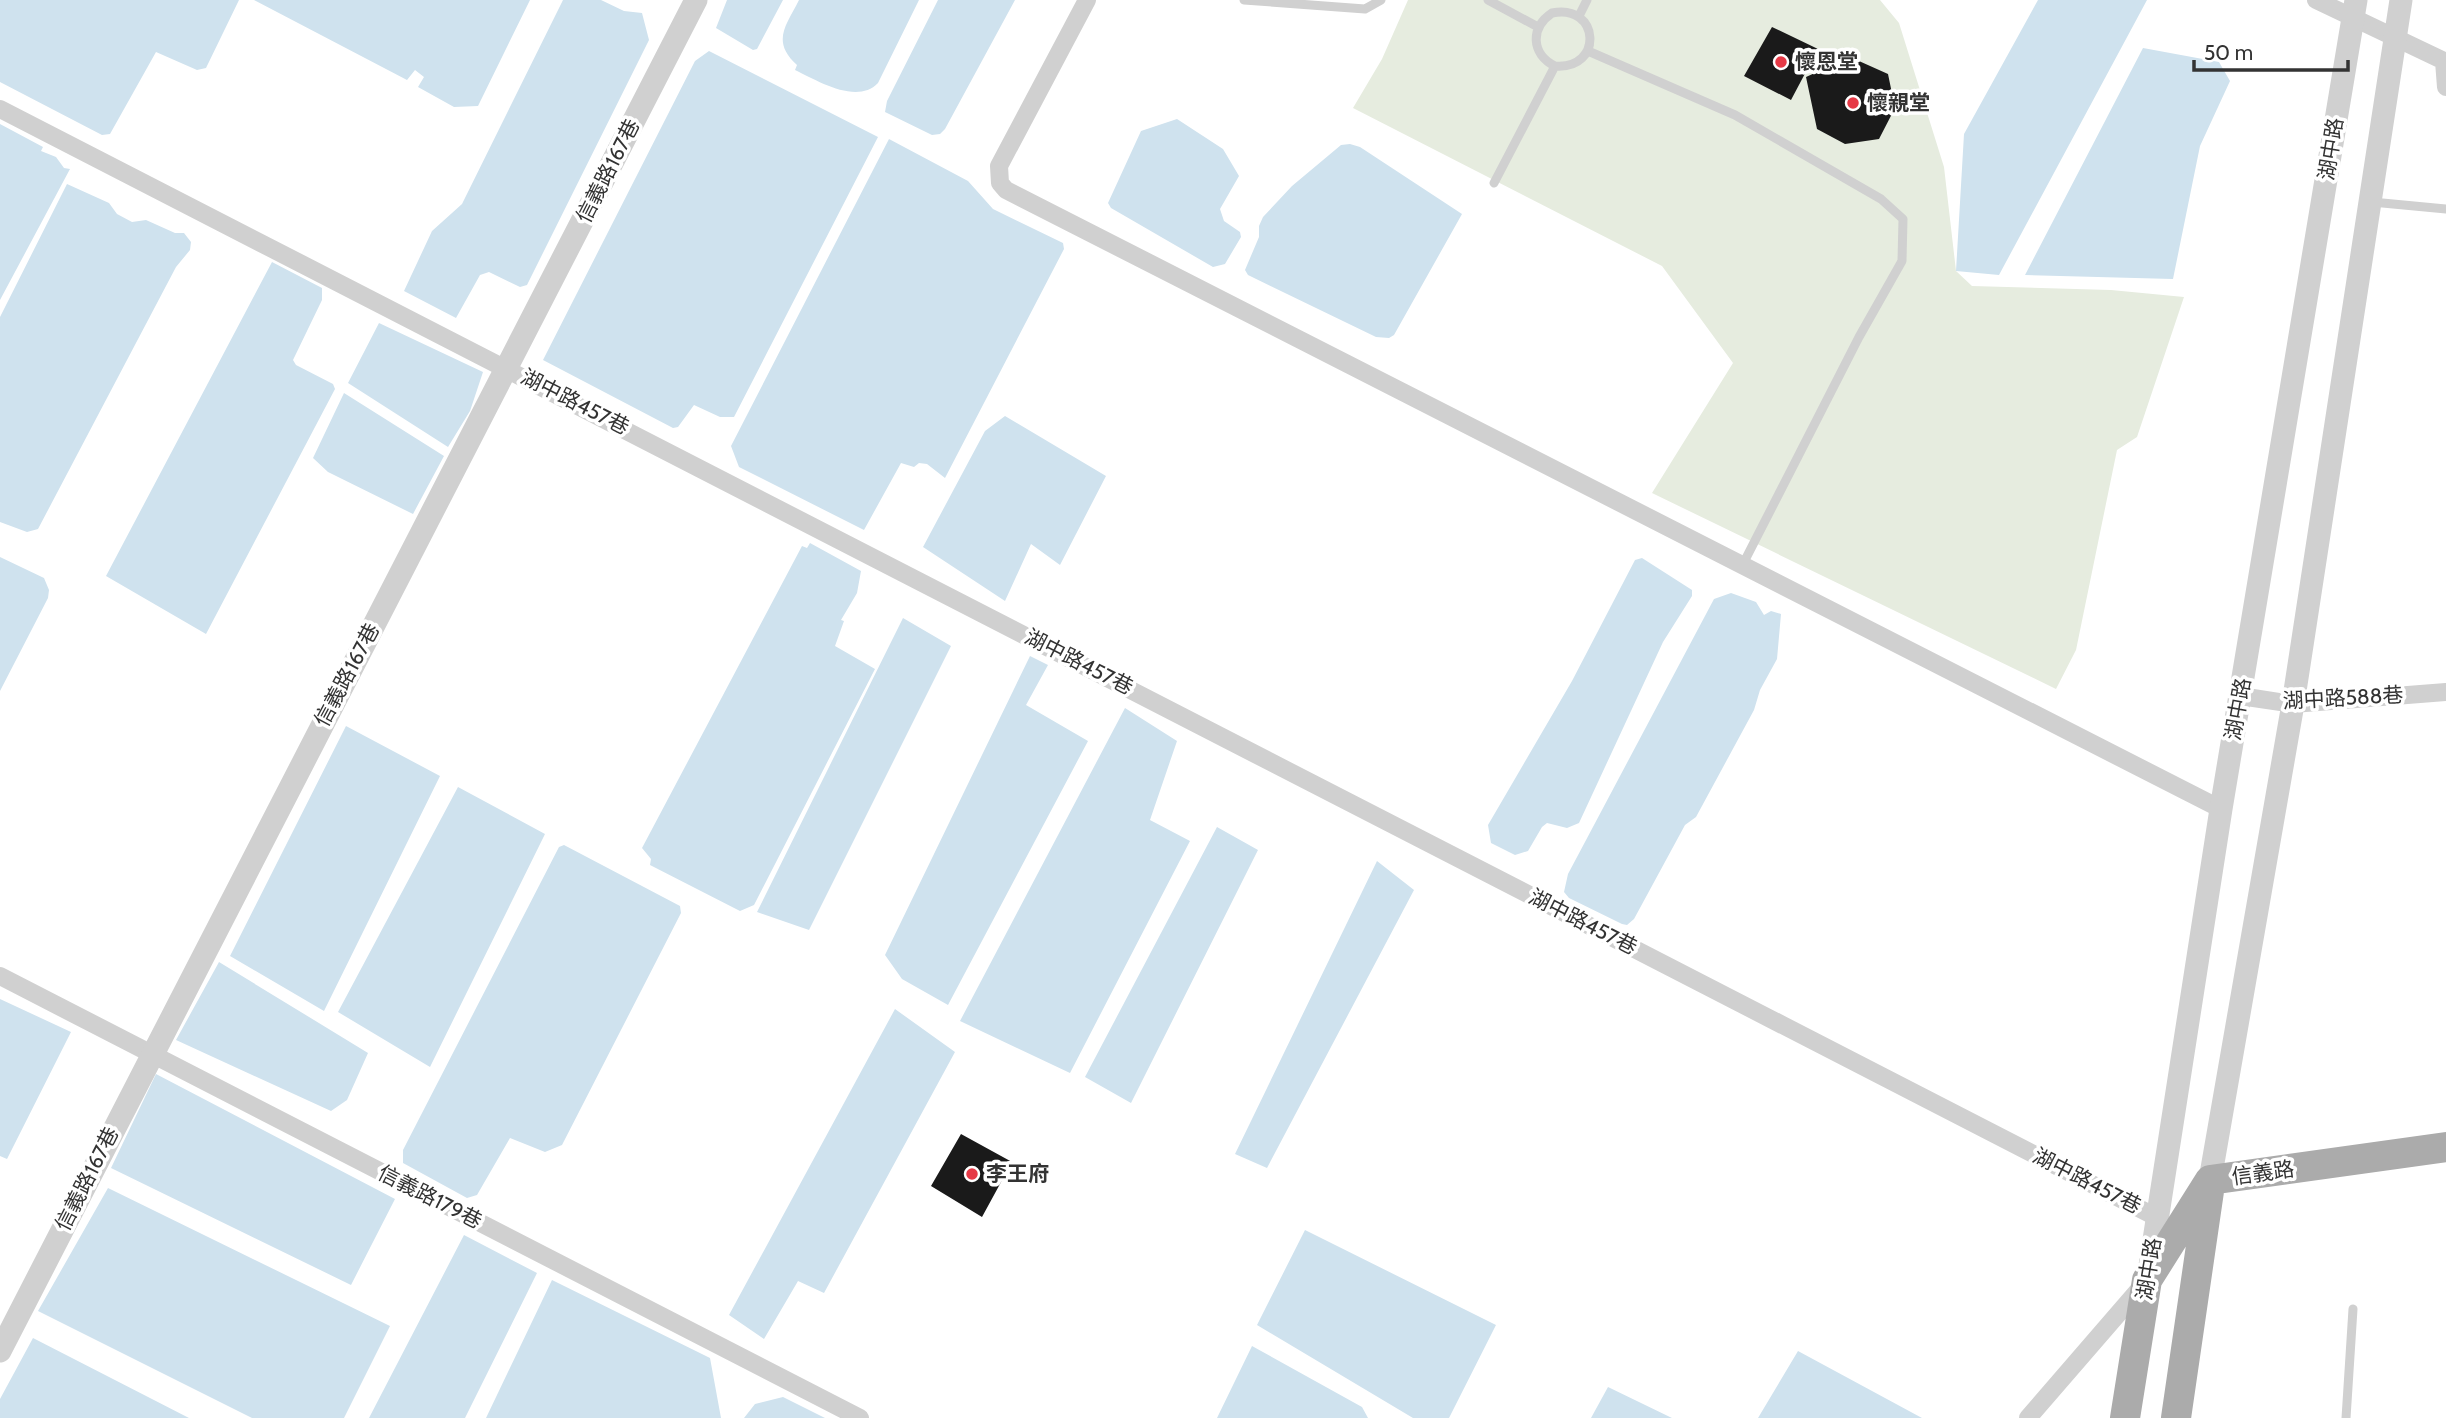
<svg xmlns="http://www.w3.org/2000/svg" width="2446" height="1418" font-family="Cabin,'Noto Sans TC',sans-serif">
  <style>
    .green { fill: #e6ecdf }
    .water { fill: #cfe2ee }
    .building { fill: #1a1a1a }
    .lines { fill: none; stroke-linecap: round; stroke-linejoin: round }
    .service { stroke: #d0d0d0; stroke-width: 9 }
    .minor { stroke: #d0d0d0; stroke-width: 18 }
    .tertiary { stroke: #d0d0d0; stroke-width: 23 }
    .primary { stroke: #ababab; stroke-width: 30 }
    .poi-dot { fill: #e63946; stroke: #fff; stroke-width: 2.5 }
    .labels { text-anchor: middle; stroke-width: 7; stroke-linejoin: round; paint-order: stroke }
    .poi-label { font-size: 21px; font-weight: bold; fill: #333; stroke: #fff; text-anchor: start }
    .street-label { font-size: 21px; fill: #333; stroke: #fff }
  </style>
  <rect width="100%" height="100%" fill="#fff"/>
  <path class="green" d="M1408,0H1880L1899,23L1944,167L1956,271L1972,286L2111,290L2184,297L2137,437L2117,450L2076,650L2056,689L1652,493L1733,363L1662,266L1353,108L1382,59Z"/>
  <path class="water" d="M0,0H239L206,68L197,70L156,52L110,134L102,135L0,82Z
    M254,0H530L478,106L454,107L418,87L424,77L415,70L407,80Z
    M563,0H601L624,11L642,13L649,40L527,285L520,287L489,272L480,275L456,318L404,291L432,231L462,204Z
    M727,0H783L757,49L753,50L716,28Z
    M799,0H919L878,83C857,105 818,81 795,70L797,65C771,41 786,26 799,0Z
    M938,0H1015L945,129L940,134L932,135L885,112L887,101Z
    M2038,0H2147L1999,275L1956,271L1964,134Z
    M2143,48L2219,62L2230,81L2200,146L2173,279L2025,275Z
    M709,51L878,137L734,417H720L694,405L678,427L673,428L543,360L695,61Z
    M1177,119L1223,149L1239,176L1220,209L1224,221L1240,232L1241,237L1225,264L1213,267L1111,208L1108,203L1141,131Z
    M0,124L43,147L41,151L56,157L64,168L70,169L0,300Z
    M889,139L968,181L993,209L1063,243L1064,249L945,478L927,464L919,463L914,467L901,463L864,530L739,467L731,446Z
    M1350,144L1360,147L1462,214L1394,335L1389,338L1376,337L1248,275L1245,270L1259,237V226L1263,217L1292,186L1341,145Z
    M67,184L109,203L117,214L132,222L146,220L175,233H184L191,242L190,250L176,267L38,529L27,532L0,522V317Z
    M272,262L322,288V300L293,360L296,365L333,384L335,389L206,634L106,576Z
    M379,323L483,372L470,411L448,447L348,383Z
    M344,393L444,456L413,514L328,472L313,458Z
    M1005,416L1106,476L1060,565L1031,544L1005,601L923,547L985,431Z
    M810,543L861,571L857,593L841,620L844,621L835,646L875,669L754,905L740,911L650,865L651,859L642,848L802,546L807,548Z
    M0,557L44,578L49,590L48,598L0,691Z
    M1642,558L1692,590V596L1663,642L1579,823L1567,828L1547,823L1542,827L1528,851L1515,855L1491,843L1488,825L1572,681L1635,560Z
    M1731,593L1756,602L1764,615L1771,611L1781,614L1777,659L1760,690L1754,710L1696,817L1685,825L1634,919L1627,925L1622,924L1569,898L1564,892L1568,874L1714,599Z
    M903,618L951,646L809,930L757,912Z
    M1030,656L1048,665L1026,705L1088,741L948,1005L902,979L885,955Z
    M1125,708L1177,741L1150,820L1190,841L1070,1073L960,1021Z
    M346,726L440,776L324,1011L230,956Z
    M458,787L545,834L430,1067L338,1012Z
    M1217,827L1258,850L1131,1103L1085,1077Z
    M564,845L680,906L681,913L562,1145L545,1152L510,1138L477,1195L467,1198L403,1163V1150L559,847Z
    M1377,861L1414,890L1267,1168L1235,1154Z
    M219,962L368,1053L347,1100L331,1111L176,1040Z
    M0,999L71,1032L7,1159L0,1156Z
    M895,1009L955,1052L824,1293L798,1281L764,1339L729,1315Z
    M156,1074L395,1199L351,1285L111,1168Z
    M108,1188L390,1326L344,1418H252L38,1311Z
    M1305,1230L1496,1325L1449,1418H1413L1257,1325Z
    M464,1235L537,1273L465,1418H369Z
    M552,1280L710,1358L721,1418H486Z
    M33,1338L189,1418H0V1399Z
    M1252,1346L1362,1407L1368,1418H1217Z
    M1798,1351L1922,1418H1758Z
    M1608,1387L1672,1418H1591Z
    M783,1397L825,1418H744L755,1404Z"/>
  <path class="building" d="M1772,27L1818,49L1791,100L1744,76Z
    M1850,57L1888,74L1895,108L1879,139L1845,144L1817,129L1806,77Z
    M961,1134L1012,1162L982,1217L931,1186Z"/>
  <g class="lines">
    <path class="service" d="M1244,0L1365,9L1381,0
      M1488,0L1538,27
      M1579,16L1587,0
      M1588,51L1735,115L1881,199L1903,219L1902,261L1859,337L1742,566
      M1494,183L1555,66C1604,70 1600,3 1552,13C1530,28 1531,54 1555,66
      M2372,202L2446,209
      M2346,1418L2353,1309"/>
    <path class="minor" d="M1087,0L999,166L1000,183L1006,190L2221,809
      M2316,0L2444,61L2446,87
      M0,109L2156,1217
      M2240,696L2293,704L2446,692
      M0,976L860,1418
      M2028,1418L2143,1285"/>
    <path class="tertiary" d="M2210,1180L2293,704L2401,0
      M2149,1272L2221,809L2356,0
      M0,1351L696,0"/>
    <path class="primary" d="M2125,1418L2147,1280L2210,1180L2446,1147
      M2176,1418L2209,1191"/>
  </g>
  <g class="poi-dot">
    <circle cx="1781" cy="62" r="7"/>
    <circle cx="1853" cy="103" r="7"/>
    <circle cx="972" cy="1174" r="7"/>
  </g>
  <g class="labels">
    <g class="poi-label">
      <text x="1795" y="69">懷恩堂</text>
      <text x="1867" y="110">懷親堂</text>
      <text x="986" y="1181">李王府</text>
    </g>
    <g class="street-label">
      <text transform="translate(2331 149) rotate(-81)" y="7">湖中路</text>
      <text transform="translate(608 171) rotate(-63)" y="7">信義路167巷</text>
      <text transform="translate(575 402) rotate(27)" y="7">湖中路457巷</text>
      <text transform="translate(1079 662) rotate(27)" y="7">湖中路457巷</text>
      <text transform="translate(347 675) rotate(-62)" y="7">信義路167巷</text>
      <text transform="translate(2343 698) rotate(-3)" y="7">湖中路588巷</text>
      <text transform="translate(2238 709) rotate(-80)" y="7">湖中路</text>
      <text transform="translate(1583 922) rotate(27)" y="7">湖中路457巷</text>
      <text transform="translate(2263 1173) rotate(-8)" y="7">信義路</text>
      <text transform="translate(87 1179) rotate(-63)" y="7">信義路167巷</text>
      <text transform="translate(2087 1181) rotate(27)" y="7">湖中路457巷</text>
      <text transform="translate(430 1197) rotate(27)" y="7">信義路179巷</text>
      <text transform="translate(2149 1269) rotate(-81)" y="7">湖中路</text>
    </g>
  </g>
  <path d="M2194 60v10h154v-10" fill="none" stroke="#333333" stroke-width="3.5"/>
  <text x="2204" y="60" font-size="21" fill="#333333" stroke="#ffffff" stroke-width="5" paint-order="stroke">50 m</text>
</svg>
